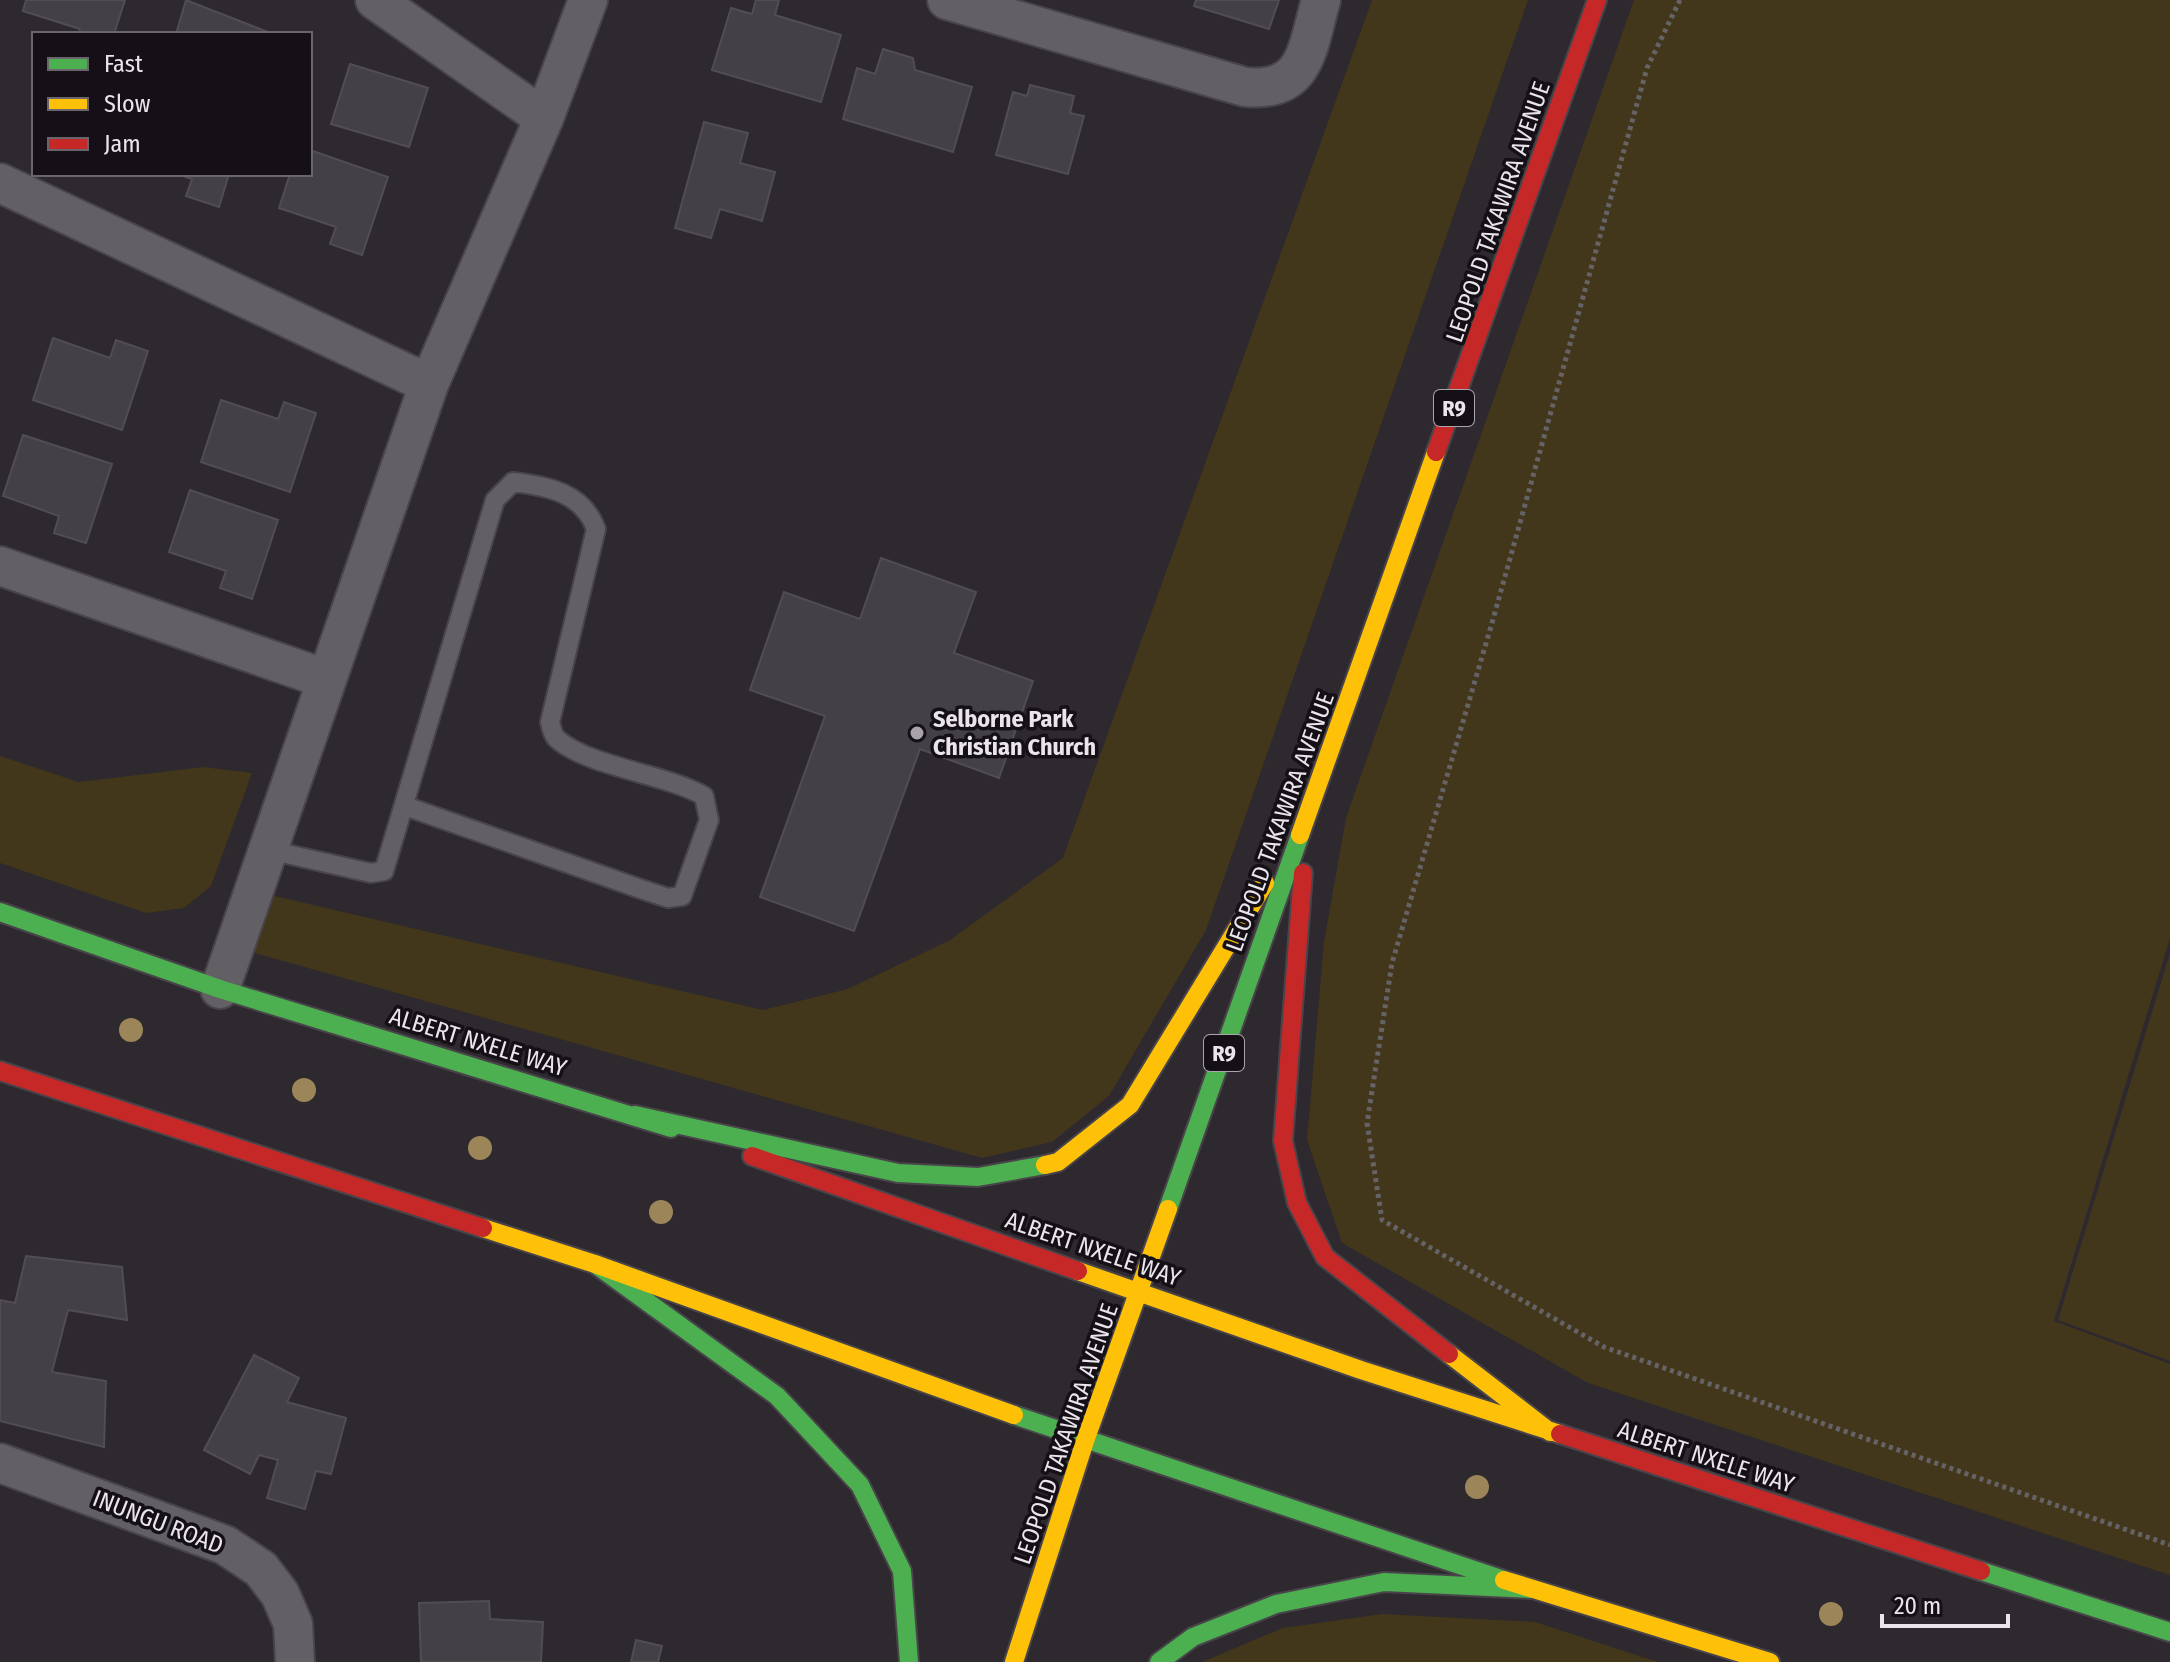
<svg xmlns="http://www.w3.org/2000/svg" width="2170" height="1662" font-family="'Fira Sans Condensed',sans-serif">
  <style>
    .green { fill: #42361b }
    .building { fill: #444146; stroke: #514d52; stroke-width: 2 }
    .lines { fill: none; stroke-linecap: round; stroke-linejoin: round }
    .lane-casing { stroke: #48444a; stroke-width: 22 }
    .street-casing { stroke: #48444a; stroke-width: 42 }
    .fast-casing { stroke: #48444a; stroke-width: 22 }
    .slow-casing { stroke: #48444a; stroke-width: 22 }
    .jam-casing { stroke: #48444a; stroke-width: 22 }
    .path { stroke: #666367; stroke-width: 5; stroke-dasharray: 4 4; stroke-linecap: butt }
    .lane { stroke: #636065; stroke-width: 18 }
    .street { stroke: #636065; stroke-width: 38 }
    .fast { stroke: #4caf50; stroke-width: 18 }
    .slow { stroke: #ffc107; stroke-width: 18 }
    .jam { stroke: #c62828; stroke-width: 18 }
    .tree { fill: #9c8659 }
    .poi-dot { fill: #a8a3aa; stroke: #141016; stroke-width: 3 }
    .labels { text-anchor: middle; stroke-width: 7; stroke-linejoin: round; paint-order: stroke }
    .shield { fill: #141016; stroke: #aaa4ac; stroke-width: 2 }
    .shield-label { font-size: 22px; font-weight: bold; fill: #eae4ec }
    .street-label { font-size: 24px; fill: #eae4ec; stroke: #141016 }
    .poi-label { font-size: 24px; font-weight: bold; fill: #eae4ec; stroke: #141016; text-anchor: start }
  </style>
  <rect width="100%" height="100%" fill="#2d292f"/>
  <path class="green" d="M1372,0H1528L1206,930L1109,1096L1052,1142L982,1158L248,951L266,894L763,1010L848,989L950,940L1063,858Z
    M1634,0H2170V938L2054,1321L2170,1364V1575L1588,1383L1342,1243L1307,1140L1324,942L1346,818Z
    M0,756L79,782L203,767L252,773L211,886L184,908L146,913L0,863Z
    M2170,953V1361L2058,1320Z
    M1382,1614L1535,1622L1658,1662H1202L1283,1628Z"/>
  <path class="building" d="M26,0H125L114,34H78L80,29L23,11Z
    M186,0L273,34H176Z
    M756,0H779L775,15L841,35L821,102L712,70L731,8L752,14Z
    M1196,0H1279L1269,29L1194,6Z
    M883,49L913,58L915,70L972,87L953,152L843,119L857,68L875,74Z
    M350,64L428,88L409,147L331,124Z
    M1030,85L1074,96L1070,113L1084,116L1068,174L996,155L1013,92L1027,96Z
    M704,122L748,133L740,163L775,172L762,221L720,209L711,238L675,228Z
    M310,150L388,177L362,255L330,244L336,227L279,208L290,174H310Z
    M177,174H229L219,207L186,196L192,179Z
    M53,338L110,358L116,340L148,351L122,430L33,400Z
    M221,400L278,419L284,402L316,413L290,492L201,462Z
    M23,435L112,464L86,543L54,533L59,516L3,496Z
    M190,490L278,520L252,599L220,588L226,571L169,552Z
    M881,558L976,592L954,653L1033,681L999,778L920,749L854,931L760,897L825,716L750,690L784,592L860,619Z
    M26,1256L122,1267L127,1320L68,1310L52,1372L106,1381L104,1447L0,1421V1300L15,1303Z
    M254,1355L299,1378L287,1402L346,1418L331,1474L316,1471L305,1509L267,1498L278,1460L259,1455L250,1474L204,1450Z
    M489,1601L490,1619L543,1622L541,1662H421L419,1603Z
    M636,1640L662,1646L658,1662H631Z"/>
  <g class="lines">
    <g class="lane-casing">
      <path id="lane" d="M269,850L371,873L384,871L495,500L513,482C548,486 583,493 596,529L550,722C552,729 552,734 557,739C589,767 663,773 704,796L709,820L682,896L668,898L638,888L405,806"/>
    </g>
    <g class="street-casing">
      <path id="street" d="M375,0L544,118
        M947,0L1245,87C1307,93 1307,48 1321,0
        M0,183L429,384
        M0,566L326,679
        M220,989L429,384L544,118L588,0
        M0,1463L225,1545L261,1569L280,1594L293,1624L295,1662"/>
    </g>
    <g class="fast-casing">
      <path id="fast" d="M0,912L220,989L671,1128
        M635,1115L898,1173L978,1177L1045,1165
        M1168,1209L1300,835
        M595,1264L777,1396L860,1485L902,1571L909,1662
        M1014,1415L1504,1580
        M1981,1571L2170,1632
        M1159,1662L1193,1637L1276,1604L1384,1582L1532,1589"/>
    </g>
    <g class="slow-casing">
      <path id="slow" d="M1300,835L1436,452
        M1045,1165L1058,1162L1130,1105L1265,883
        M483,1228L595,1264L1014,1415
        M1078,1271L1361,1370L1560,1434
        M1449,1354L1550,1432
        M1504,1580L1770,1662
        M1014,1662L1085,1441L1168,1209"/>
    </g>
    <g class="jam-casing">
      <path id="jam" d="M1436,452L1597,0
        M1303,873L1283,1141L1297,1203L1325,1257L1449,1354
        M0,1071L483,1228
        M752,1156L1078,1271
        M1560,1434L1981,1571"/>
    </g>
    <path class="path" d="M1680,0L1647,68L1492,623L1392,963L1367,1123L1382,1220L1604,1347L2170,1545"/>
    <use href="#lane" class="lane"/>
    <use href="#street" class="street"/>
    <use href="#fast" class="fast"/>
    <use href="#slow" class="slow"/>
    <use href="#jam" class="jam"/>
  </g>
  <g class="tree">
    <circle cx="131" cy="1030" r="12"/>
    <circle cx="304" cy="1090" r="12"/>
    <circle cx="480" cy="1148" r="12"/>
    <circle cx="661" cy="1212" r="12"/>
    <circle cx="1477" cy="1487" r="12"/>
    <circle cx="1831" cy="1614" r="12"/>
  </g>
  <circle class="poi-dot" cx="917" cy="733" r="8"/>
  <g class="labels">
    <g class="shield">
      <rect x="1434" y="390" width="40" height="36" rx="6"/>
      <rect x="1204" y="1035" width="40" height="36" rx="6"/>
    </g>
    <g class="shield-label">
      <text x="1454" y="416">R9</text>
      <text x="1224" y="1061">R9</text>
    </g>
    <g class="street-label">
      <text transform="translate(1498 212) rotate(-71)" y="8">LEOPOLD TAKAWIRA AVENUE</text>
      <text transform="translate(1280 822) rotate(-70)" y="8">LEOPOLD TAKAWIRA AVENUE</text>
      <text transform="translate(478 1042) rotate(17)" y="8">ALBERT NXELE WAY</text>
      <text transform="translate(1093 1249) rotate(19)" y="8">ALBERT NXELE WAY</text>
      <text transform="translate(1066 1434) rotate(-71)" y="8">LEOPOLD TAKAWIRA AVENUE</text>
      <text transform="translate(1706 1457) rotate(18)" y="8">ALBERT NXELE WAY</text>
      <text transform="translate(158 1522) rotate(21)" y="8">INUNGU ROAD</text>
    </g>
    <g class="poi-label">
      <text x="933" y="727">Selborne Park<tspan x="933" dy="28">Christian Church</tspan></text>
    </g>
  </g>
  <rect x="32" y="32" width="280" height="144" fill="#141016" stroke="#6a656c" stroke-width="2"/>
  <rect x="48" y="58" width="40" height="12" fill="#4caf50" stroke="#6a656c" stroke-width="2"/>
  <text x="104" y="72" font-size="24" fill="#eae4ec">Fast</text>
  <rect x="48" y="98" width="40" height="12" fill="#ffc107" stroke="#6a656c" stroke-width="2"/>
  <text x="104" y="112" font-size="24" fill="#eae4ec">Slow</text>
  <rect x="48" y="138" width="40" height="12" fill="#c62828" stroke="#6a656c" stroke-width="2"/>
  <text x="104" y="152" font-size="24" fill="#eae4ec">Jam</text>
  <path d="M1882 1614v12h126v-12" fill="none" stroke="#eae4ec" stroke-width="4"/>
  <text x="1894" y="1614" font-size="24" fill="#eae4ec" stroke="#141016" stroke-width="6" paint-order="stroke">20 m</text>
</svg>
